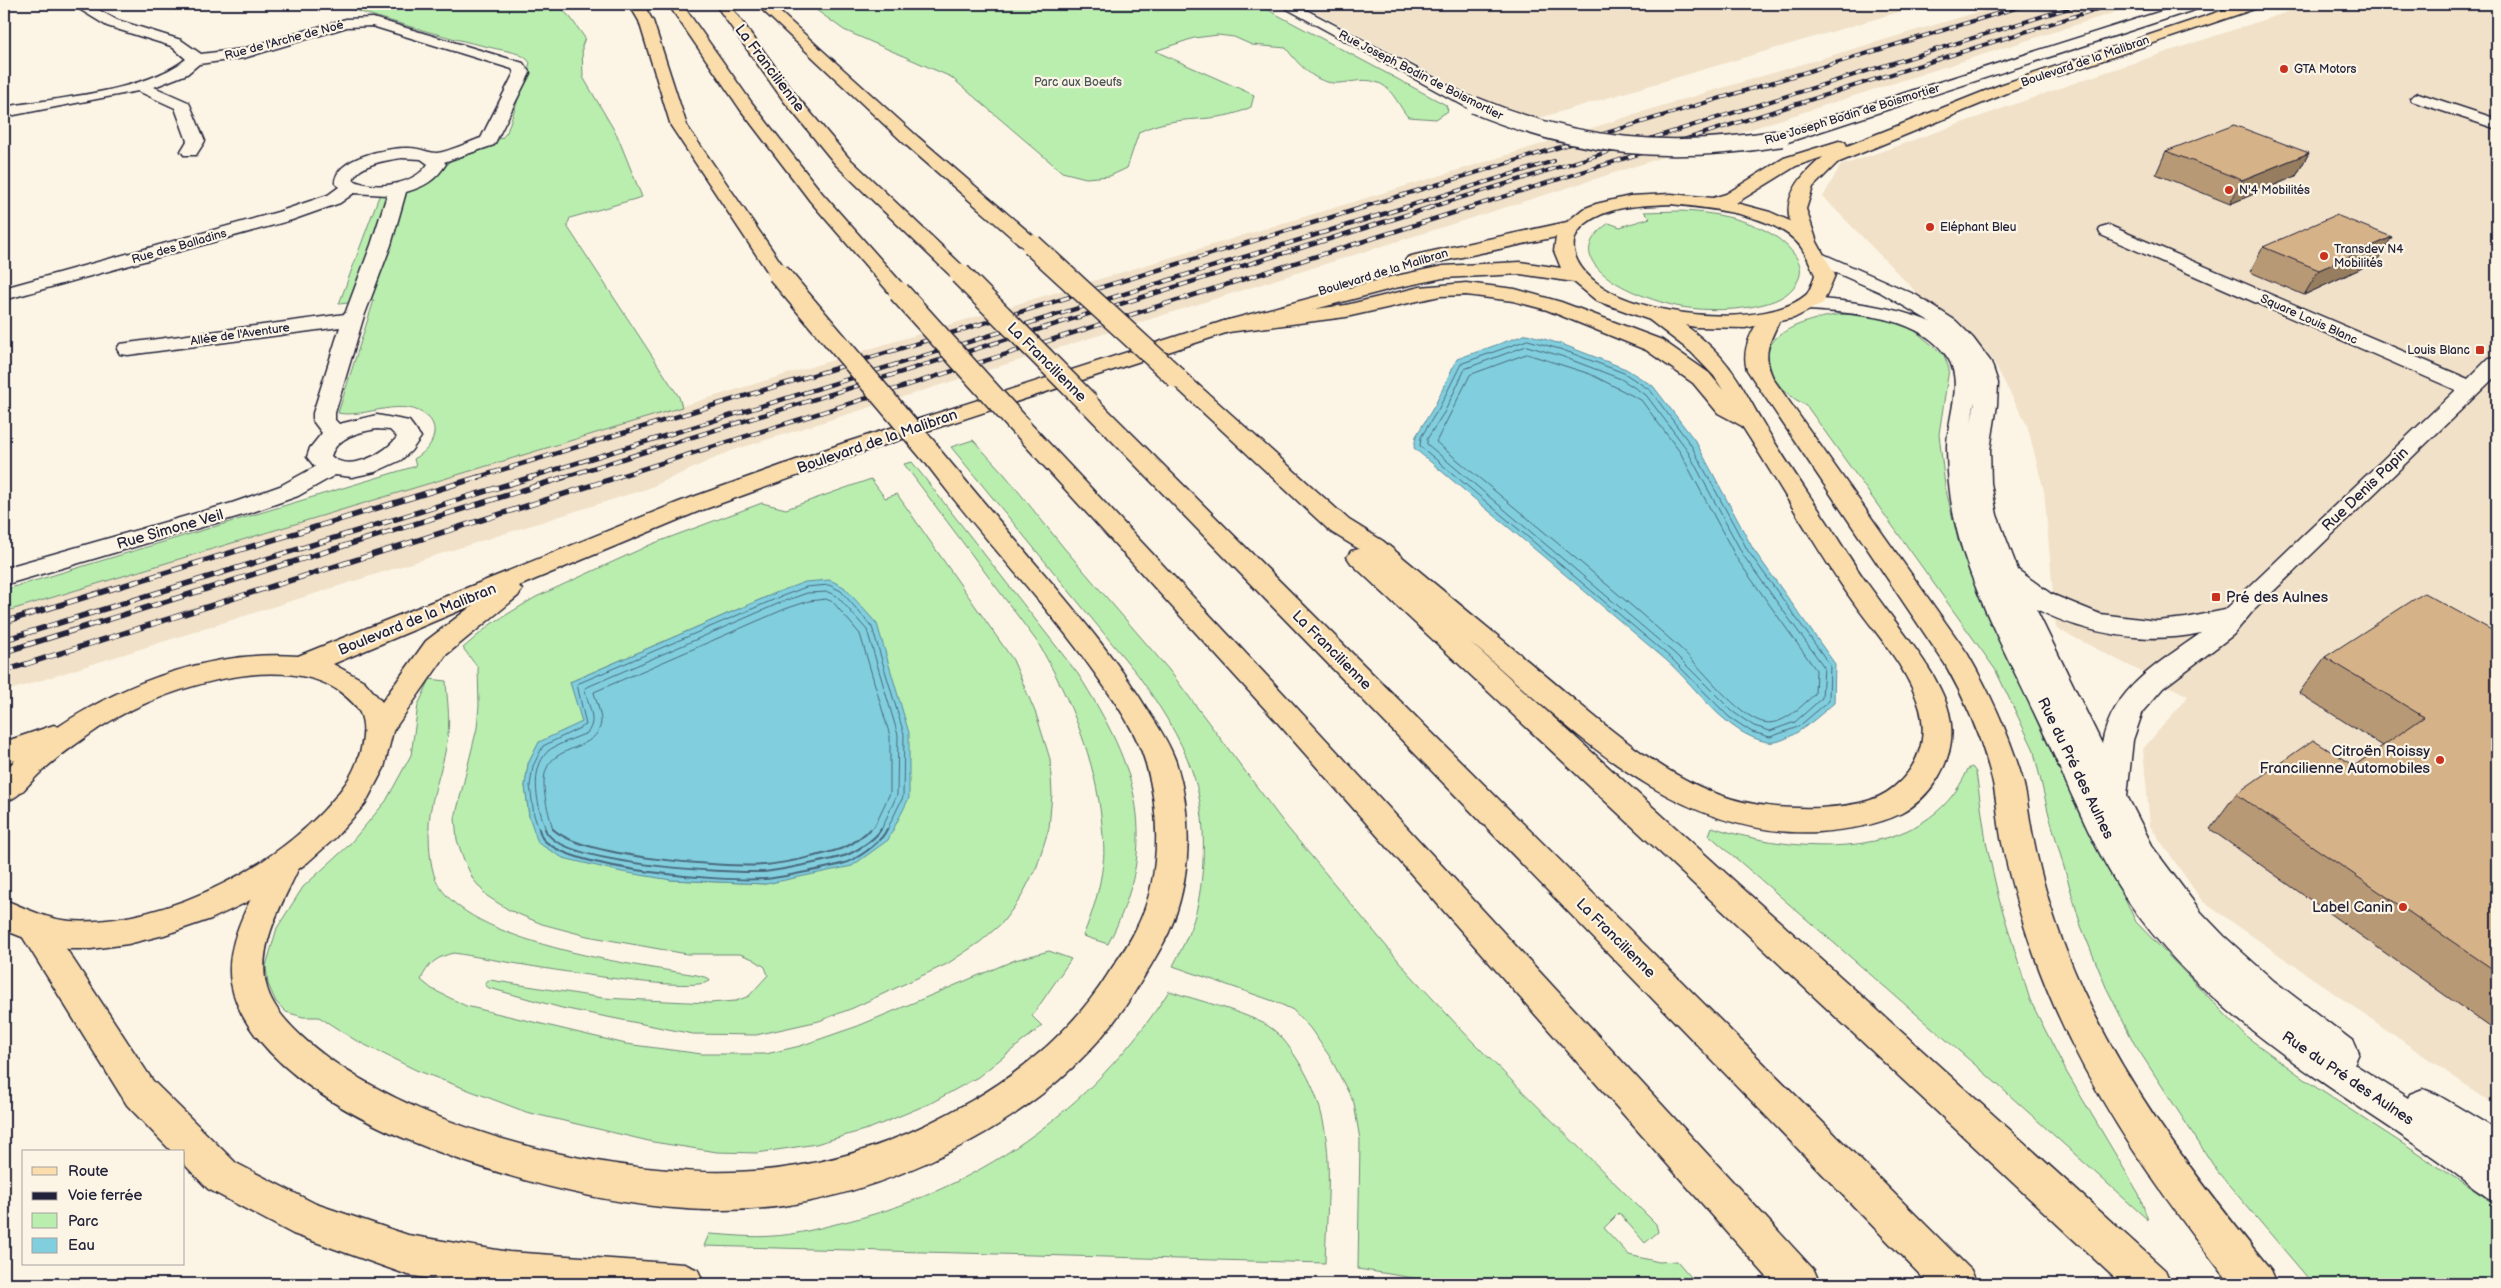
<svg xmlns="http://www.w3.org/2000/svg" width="2501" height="1288" font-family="'Balsamiq Sans',sans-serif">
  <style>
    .built { fill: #f1e1c9 }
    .green { fill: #baeeaf; stroke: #6e8875; fill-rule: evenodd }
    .water { fill: #81cfde; stroke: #5b8a9d }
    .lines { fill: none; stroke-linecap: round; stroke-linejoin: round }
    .shore-far1 { stroke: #48677c; stroke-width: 1 }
    .shore { stroke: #48677c; stroke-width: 2 }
    .minor-casing { stroke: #22223b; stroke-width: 3 }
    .major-casing { stroke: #22223b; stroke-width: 3 }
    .highway-casing { stroke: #22223b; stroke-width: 3 }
    .minor { fill: #fcf5e5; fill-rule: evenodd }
    .major { fill: #faddab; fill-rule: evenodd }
    .highway { fill: #faddab; fill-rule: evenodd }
    .rail-far2-casing { stroke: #22223b; stroke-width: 4 }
    .rail-far1-casing { stroke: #22223b; stroke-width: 4.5 }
    .rail-casing { stroke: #22223b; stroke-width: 5.5 }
    .rail-far2 { stroke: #fcf5e5; stroke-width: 2.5; stroke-dasharray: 7; stroke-linecap: butt }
    .rail-far1 { stroke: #fcf5e5; stroke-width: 3; stroke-dasharray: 9; stroke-linecap: butt }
    .rail { stroke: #fcf5e5; stroke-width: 4; stroke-dasharray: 11; stroke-linecap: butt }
    .minor-bridge-casing { stroke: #22223b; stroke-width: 19; stroke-linecap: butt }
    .highway-bridge-casing { stroke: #22223b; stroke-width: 24; stroke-linecap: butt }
    .minor-bridge { stroke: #fcf5e5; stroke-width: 16 }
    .highway-bridge { stroke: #faddab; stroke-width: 21 }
    .wall { fill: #b89975; stroke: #22223b }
    .shaded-wall { fill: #967d5f; stroke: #22223b }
    .building { fill: #d6b288; stroke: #22223b }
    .poi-dot { fill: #c8321e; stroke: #fcf5e5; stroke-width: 2 }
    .labels { text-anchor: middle; stroke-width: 4.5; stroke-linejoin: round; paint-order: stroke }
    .far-street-label { font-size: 12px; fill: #22223b; stroke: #fcf5e5 }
    .far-poi-label { font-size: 12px; fill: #22223b; stroke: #fcf5e5; text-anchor: start }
    .far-park-label { font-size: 12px; fill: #485558; stroke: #fcf5e5 }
    .street-label { font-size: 15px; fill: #22223b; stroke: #fcf5e5 }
    .poi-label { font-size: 15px; fill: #22223b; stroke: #fcf5e5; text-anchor: end }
  </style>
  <rect width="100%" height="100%" fill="#fcf5e5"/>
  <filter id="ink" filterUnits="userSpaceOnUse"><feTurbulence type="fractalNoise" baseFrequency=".02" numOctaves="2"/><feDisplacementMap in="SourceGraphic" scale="10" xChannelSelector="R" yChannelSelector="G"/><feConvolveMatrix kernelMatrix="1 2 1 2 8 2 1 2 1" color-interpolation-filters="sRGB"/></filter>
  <g filter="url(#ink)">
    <path class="built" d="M1300,4H1926L1529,121L1485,102Z
      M2005,4H2141L1570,187L731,451L649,488L4,692V612L1488,161L1661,106Z
      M2311,4H2497V1107L2202,901L2150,826L2143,749L2188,696L2056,628L2044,491L2027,425L1992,359L1948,316L1925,301L1823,197L1840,166L2097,75Z"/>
    <path class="green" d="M334,4H556L570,17L585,38L582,46L583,77L617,135L642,197L570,218L567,226L679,397L682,407L4,612V590L416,466L414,459C421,455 427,450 431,443C435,434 436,426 429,418C404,394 365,419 338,413L374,300L339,304L379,196L399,191L443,167L454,158L502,138L507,132L530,63C524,52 505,51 493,48C439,36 387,20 334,4Z
      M808,4H1257L1446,105L1448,111L1436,119L1408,117C1400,108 1393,90 1381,84C1366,77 1355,82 1339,83C1316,85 1298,64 1286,48L1252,45L1234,37L1218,35L1194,38L1155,51L1254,95L1251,107C1214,126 1179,112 1139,132L1127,168L1110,176L1086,178L1062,172L951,77L844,30Z
      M1679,211C1717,212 1773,222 1796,257C1800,264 1802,270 1799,278C1793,293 1779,300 1764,304C1737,311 1708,311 1681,307C1647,301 1548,265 1609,223L1620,227L1650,218L1644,212Z
      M1846,314L1879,317L1896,322L1914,330L1944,355L1949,369L1939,434L1945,486L1959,544L2007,656L2136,922L2247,1037L2317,1088L2497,1205V1284H2313L2217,1171L2134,1043L2106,987L2081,926L2049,815L2033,748L1995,669L1806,405C1791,398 1780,389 1772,374C1748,332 1817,316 1846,314Z
      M973,440L1005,475L1064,548L1169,670L1287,827L1407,971L1472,1041L1656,1224L1658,1232L1645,1243L1619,1213L1604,1228L1629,1255L1659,1262L1677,1261L1697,1284H1450L1358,1269L1360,1140L1354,1103L1330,1057L1310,1028L1293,1010L1276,1002L1173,966C1183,946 1194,925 1198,903C1206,862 1206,810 1192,771C1180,736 1159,705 1138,675L951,447Z
      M912,462L1078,674C1138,768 1162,840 1108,944L1083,936C1093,912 1100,889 1103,863C1105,851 1103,837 1102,825C1096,760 1071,700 1038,643L904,464Z
      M871,479L885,498L897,494L1013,660L1036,714L1050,759L1052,794L1049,828L1037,866L1020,899L1002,923L980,942L947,964L853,1008L819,1021L756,1035L693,1034L562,1008L489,988L485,985L486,981L490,980L603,998L709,1003L736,1001L749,996L768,975L765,967L753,959L740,954H687L587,936L542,924L509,910L487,896L473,879L464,860L457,840L455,818L477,728L479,705L478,668L463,648L491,624L536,597L652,544L762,503L786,509ZM778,592L766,884L671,880L529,816L525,786L528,764L539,743L583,722L570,682Z
      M430,679L446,681C447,699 450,717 448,734C445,765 431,793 429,823C429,841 429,864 436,880C465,943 634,965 697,975L708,978L710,981C686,996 492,959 454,953C438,956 427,964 421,980L432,989L466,1006L626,1044L702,1054H766L800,1046L858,1026L1015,960L1049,951L1071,959L1032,1016L1042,1026L978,1077L931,1103L871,1128L816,1144L757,1153L717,1152L653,1142L526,1112L416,1070L355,1040L319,1017H303L286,1012L276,1002L268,984L266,966L277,928L303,887L348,846L386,801L411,755L418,705Z
      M1972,767L1976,772L1986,842L1999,899L2030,1000L2067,1073L2139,1194L2148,1220L1988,1076L1709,835L1712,827C1794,854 1927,865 1968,769Z
      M1169,991C1200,1001 1234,1009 1263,1023C1279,1031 1288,1045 1297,1059C1340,1124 1327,1189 1325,1263L704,1246L709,1234C730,1235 752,1238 773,1236C794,1235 816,1229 836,1224C975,1193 1092,1110 1169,991Z"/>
    <path class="water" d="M1527,334L1564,345L1626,369L1653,386L1696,442L1753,549L1835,664L1834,703C1820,715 1787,746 1767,742C1724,733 1697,687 1666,660C1583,589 1498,519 1414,448L1416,436L1435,405L1457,359Z
      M830,580L844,587L877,624L909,733V798L888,840L852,866L766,884L671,880L622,872L563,858L538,843L529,816L525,786L528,764L539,742L582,722L570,682L778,592L805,582Z"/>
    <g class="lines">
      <path class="shore-far1" d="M1528,340L1563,350L1624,373L1650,390L1691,445L1748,551L1830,665L1829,701L1798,727L1770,737L1752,732L1729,717L1671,658L1420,446L1421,437L1439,408L1461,364Z
        M1527,346L1561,356L1621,379L1646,395L1686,448L1743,555L1824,667L1822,698L1795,722L1770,731L1754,726L1733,712L1675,654L1427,444V439L1445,411L1465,369Z
        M1527,354L1590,374L1641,400L1680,452L1737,559L1816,670L1815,694C1800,707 1779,731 1757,720C1730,707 1702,668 1679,647C1600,577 1517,510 1436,442L1470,375Z
        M539,830L534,815L530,786L533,766L543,746L586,725L577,684L780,597L806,587L829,585L841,591L872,627L904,734L903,797L887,830
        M546,830C538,808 528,771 548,751C555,745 578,737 587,733C599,719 586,704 585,688L782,602L807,593L828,592L837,596L867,630L898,735L897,795L881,830
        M553,830C549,813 540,788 546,770C555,744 598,751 601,722C601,713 596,701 594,692L785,609L809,601L826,599L833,602L860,634L890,736V793L874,827L870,830"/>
      <path class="shore" d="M539,829C540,832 541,837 543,839C571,870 722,882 765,879C778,878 840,866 850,861C863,855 882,841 887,829
        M545,829C557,865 727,873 763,872C775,871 839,859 849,854C858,850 877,838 881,829
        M553,829C582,857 723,868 764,865C782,864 827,854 843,848C853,845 863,835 871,829"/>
      <g class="minor-casing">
        <path id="minor" d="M71,4H88L117,20L181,40L201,54L242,49L346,19L373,18L523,63L530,73L494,145L444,162L446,164C436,180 424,187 406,192L391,245L363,319L335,413V420L339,424L377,415L409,421L421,437L411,451L401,460L375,472L352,477L335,475L298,496L250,513L4,585V568L232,503L280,486L315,467L307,457L310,448L322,433L313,421V413L340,327L128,355L120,354L117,349L120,344L128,343L345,314L371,245L387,195L354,193L340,203L292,220L4,300V288L278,212L328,195L339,187L335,183C335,157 390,147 410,148C419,148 429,153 437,153C448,152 469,142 481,138L514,73L512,69L372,26L347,27L244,58L199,64L187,74L154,87L188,102L190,105L205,141L196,155H184L181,151L187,141L175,108L138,91L4,117V107C56,98 145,92 186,59L171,46L107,26ZM402,158L421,159L428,164C414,185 375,191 353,180C358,164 388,160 402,158ZM377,429L390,430L397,437C385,454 349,473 331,456C337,437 359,432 377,429Z
          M1278,4H1295L1480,102L1482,105L1480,108H1468Z
          M2184,4H2205L2203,7L1788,142H1776L1773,138L1776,134Z
          M2418,93L2497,119V129L2412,101L2410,98Z
          M2108,225L2468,379L2489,358L2497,357V375L2252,612L2233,635L2163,688L2143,711L2133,740L2127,796L2154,849L2201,912L2224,936L2274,981L2354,1042L2359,1053L2354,1064L2408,1098L2410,1094L2423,1089L2436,1094L2497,1130V1201C2480,1195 2467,1182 2452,1171C2433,1156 2412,1143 2392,1129C2294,1064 2193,998 2126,898C2090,844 2067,781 2039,723C2011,663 1977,602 1959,538C1951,508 1947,478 1947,447C1947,418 1964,384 1948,358C1920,315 1853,313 1808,310L1801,308L1798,304L1801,300L1808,298C1850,301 1892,306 1931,322L1880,292L1814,263L1811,259L1814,255L1821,253L1916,295L1956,321L1973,338L1991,362L1998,383L1997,405L1990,450L1991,483L1997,515L2018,570L2051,594L2100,614L2157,621L2186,618L2225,610L2456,390L2101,235L2099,231L2101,227ZM1975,402L1974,405L1971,423ZM2036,609C2086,634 2145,645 2201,633C2158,664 2112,688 2102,744Z"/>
      </g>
      <g class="major-casing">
        <path id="major" d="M2242,4H2262L2260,7L2012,91L1837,163L1813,187L1806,209L1817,242L1835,275L1823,303L1794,318L1745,328L1696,327L1647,319L1597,301L1574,282L1520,274L1443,278L1395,288L1235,330L860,453L697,512L519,586L522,590L518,596L446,655L393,731L384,768L365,804L335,838L308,862L278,884L245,903L211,919L164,935L128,944L91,949H68L35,942L4,930V900C27,908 45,919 70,921C165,927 292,861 346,783C358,766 369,733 360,713C356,704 347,697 339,691C278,649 156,691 99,728C79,742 58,756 40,773C28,784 20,798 4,802V772L15,760L4,764V742L54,725L58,727C128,681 213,650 298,656L679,502L844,443L1221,322L1386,278L1443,266L1520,262L1561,268L1554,251L1556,237L1415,267L1408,265L1405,261L1408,257L1415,255L1567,222L1583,209L1596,204L1630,196L1671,194L1713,198L1726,194L1784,158L1839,141L1845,142L1847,146L2000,85ZM1823,157C1803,173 1783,195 1790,221L1770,212L1736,203L1796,166ZM1671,204C1709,208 1777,214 1801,247C1807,255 1811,266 1815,275C1813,281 1810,291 1806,295C1766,329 1654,316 1611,292C1569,269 1554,229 1611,211C1630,205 1651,205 1671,204ZM473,605L426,641L382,702L364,681L333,664Z"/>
      </g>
      <g class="highway-casing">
        <path id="highway" d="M629,4H643L653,21L687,126L788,273L785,277H771L671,126L639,21Z
          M668,4H682L752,103L822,193L906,288L909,292L906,296L899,298L892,296L810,201L740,109Z
          M715,4H729L795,94L848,157L967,270L970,274L967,278H953L836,165L783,100Z
          M756,4H771L918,137L1039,241L1042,245L1039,249H1025L906,145Z
          M1466,283L1515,289L1561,302L1662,340L1709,373L1723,390L1714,376L1691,352L1643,315L1646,311C1667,305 1706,341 1720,356C1739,377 1749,400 1763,423C1784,459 1808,493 1831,528C1845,550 1859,573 1875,594C1895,622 1917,648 1934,677C1942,692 1950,708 1951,725C1955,760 1931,798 1900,814C1875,826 1846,830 1818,832C1674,839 1570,728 1469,641L2165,1270L2171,1284H2121L1351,563L1347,557L1351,551L1359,549L1331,532L1166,378L1169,373L1177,371L1185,373L1349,520L1383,541C1437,586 1492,631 1546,676C1599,720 1654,771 1720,795C1753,807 1786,809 1821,808C1847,806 1874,804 1894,787C1918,767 1928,739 1920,709C1908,666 1873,631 1849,596C1811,540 1778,482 1742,426L1718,413L1693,383L1646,350L1547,310L1513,301L1466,295L1440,296L1346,317L1228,332L1221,330L1218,326L1221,322L1228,320L1346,305L1420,287Z
          M1770,313L1777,315L1780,319C1769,344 1761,353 1774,380L1967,653C1991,694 2010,736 2023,781C2028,800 2029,821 2034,841C2041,878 2053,917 2067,953C2113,1071 2192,1173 2271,1270L2277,1284H2231C2152,1184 2075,1074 2033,952C2020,916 2010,879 2002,843C1998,823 1997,802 1993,783C1983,741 1966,701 1945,664L1747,370C1741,350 1751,331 1763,315Z
          M1088,396L1096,398L1971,1270L1977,1284H1929L1080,408L1077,403L1080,398Z
          M1021,420L1029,422L1297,708L1814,1270L1820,1284H1773L1277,722L1013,432L1009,427L1013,422Z
          M932,448L940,450C977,494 1014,539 1052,583C1087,625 1122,667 1150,714C1160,729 1170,745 1176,762C1193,817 1192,879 1169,932C1160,951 1148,970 1137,988C1097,1054 1039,1103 972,1140C913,1172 850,1196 783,1206C660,1223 514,1184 401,1137C339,1111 244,1055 231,983C224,942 252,898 269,863L274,854L285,850L296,854L301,863C285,899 257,943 266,984C275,1026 339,1068 375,1087C486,1149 671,1188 797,1166C863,1155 913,1134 971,1101C1025,1070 1075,1027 1108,974C1117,960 1128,946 1135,931C1161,882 1161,817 1146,764C1137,732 1115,702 1096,675C1042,598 975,531 920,455L924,450Z
          M34,914L46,918L153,1081L236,1163L316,1204L408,1235L509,1252L684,1264L698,1270L704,1284H462L408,1275L293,1234L208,1189L184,1164V1152H172L127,1105L17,928L22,918Z"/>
      </g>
      <use href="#minor" class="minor"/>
      <use href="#major" class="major"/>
      <use href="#highway" class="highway"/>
      <g class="rail-far2-casing">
        <path id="rail-far2" d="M1360,208L2029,4
          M1402,208L1554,161
          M1428,208L2082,4
          M1468,208L2113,4"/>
      </g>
      <g class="rail-far1-casing">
        <path id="rail-far1" d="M475,478L1365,207
          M528,478L1406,207
          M561,478L1432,207
          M614,478L1472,207"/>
      </g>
      <g class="rail-casing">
        <path id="rail" d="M4,622L479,477
          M4,640L532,477
          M4,652L565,477
          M4,671L618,477"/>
      </g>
      <use href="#rail-far2" class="rail-far2"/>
      <use href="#rail-far1" class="rail-far1"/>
      <use href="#rail" class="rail"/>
      <g class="minor-bridge-casing">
        <path id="minor-bridge" d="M1474,105C1580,149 1669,156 1782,138"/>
      </g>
      <g class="highway-bridge-casing">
        <path id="highway-bridge" d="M1032,245L1177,378
          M778,273L932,455
          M960,274L1088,403
          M899,292L1021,427"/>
      </g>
      <use href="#minor-bridge" class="minor-bridge"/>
      <use href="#highway-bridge" class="highway-bridge"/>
    </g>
    <path class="wall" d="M2166,151L2309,153L2296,176L2230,204L2156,174Z
      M2263,247L2377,261L2304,295L2250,272Z
      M2497,633V1032L2210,829L2236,794L2354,766L2383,746L2299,693L2325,657Z"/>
    <path class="shaded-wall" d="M2309,153L2296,176L2230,204L2242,180Z
      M2392,237L2377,261L2304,295L2319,270Z"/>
    <path class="building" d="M2234,125L2309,153L2242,180L2166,151Z
      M2336,215L2392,237L2319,270L2263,247Z
      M2424,593L2497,633V972L2236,794L2313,740L2354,766L2424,717L2325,657Z"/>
  </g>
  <g class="poi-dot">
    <circle cx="2284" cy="69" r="5"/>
    <circle cx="2229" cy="190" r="5"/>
    <circle cx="1930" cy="227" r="5"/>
    <circle cx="2324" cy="256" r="5"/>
    <rect x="2475" y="345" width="10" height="10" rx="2.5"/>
    <rect x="2211" y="592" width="10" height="10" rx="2.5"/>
    <circle cx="2440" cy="760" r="5"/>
    <circle cx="2403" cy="907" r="5"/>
  </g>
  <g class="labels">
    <g class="far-street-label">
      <text transform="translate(284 40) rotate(-15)" y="4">Rue de l'Arche de Noé</text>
      <text transform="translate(2085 61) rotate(-19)" y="4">Boulevard de la Malibran</text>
      <text transform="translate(1421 75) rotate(27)" y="4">Rue Joseph Bodin de Boismortier</text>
      <text transform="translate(1852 114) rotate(-17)" y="4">Rue Joseph Bodin de Boismortier</text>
      <text transform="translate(179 246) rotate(-16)" y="4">Rue des Balladins</text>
      <text transform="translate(1383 272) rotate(-17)" y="4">Boulevard de la Malibran</text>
      <text transform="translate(2309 319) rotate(24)" y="4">Square Louis Blanc</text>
      <text transform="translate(240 334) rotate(-8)" y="4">Allée de l'Aventure</text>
    </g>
    <g class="far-poi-label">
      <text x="2294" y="73">GTA Motors</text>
      <text x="2239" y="194">N'4 Mobilités</text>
      <text x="1940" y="231">Eléphant Bleu</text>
      <text x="2334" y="253">Transdev N4<tspan x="2334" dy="14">Mobilités</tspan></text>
      <text x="2470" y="354" text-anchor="end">Louis Blanc</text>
    </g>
    <g class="far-park-label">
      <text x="1078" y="86">Parc aux Boeufs</text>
    </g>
    <g class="street-label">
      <text transform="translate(770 68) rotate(53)" y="5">La Francilienne</text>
      <text transform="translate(1047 362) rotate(45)" y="5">La Francilienne</text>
      <text transform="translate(877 441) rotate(-19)" y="5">Boulevard de la Malibran</text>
      <text transform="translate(2365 489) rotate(-44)" y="5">Rue Denis Papin</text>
      <text transform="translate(170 529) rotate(-16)" y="5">Rue Simone Veil</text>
      <text transform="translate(417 619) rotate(-22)" y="5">Boulevard de la Malibran</text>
      <text transform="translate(1332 650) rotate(45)" y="5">La Francilienne</text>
      <text transform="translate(2076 768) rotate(64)" y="5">Rue du Pré des Aulnes</text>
      <text transform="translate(1616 938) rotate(45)" y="5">La Francilienne</text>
      <text transform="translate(2348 1078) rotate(34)" y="5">Rue du Pré des Aulnes</text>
    </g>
    <g class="poi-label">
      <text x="2226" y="602" text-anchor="start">Pré des Aulnes</text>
      <text x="2430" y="756">Citroën Roissy<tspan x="2430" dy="17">Francilienne Automobiles</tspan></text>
      <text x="2393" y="912">Label Canin</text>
    </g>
  </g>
  <rect width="2501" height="1288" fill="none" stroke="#fcf5e5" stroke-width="20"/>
  <rect x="10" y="10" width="2481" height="1268" fill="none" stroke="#22223b" stroke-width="2" filter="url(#ink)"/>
  <rect x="22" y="1150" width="162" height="115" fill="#fcf5e5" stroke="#a5a1a1"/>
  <rect x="32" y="1167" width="25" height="8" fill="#faddab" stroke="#a5a1a1"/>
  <text x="68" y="1176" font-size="15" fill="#22223b">Route</text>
  <rect x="32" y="1192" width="25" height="8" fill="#22223b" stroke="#a5a1a1"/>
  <text x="68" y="1200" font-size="15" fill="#22223b">Voie ferrée</text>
  <rect x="32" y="1213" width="25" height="15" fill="#baeeaf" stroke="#a5a1a1"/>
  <text x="68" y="1226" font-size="15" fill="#22223b">Parc</text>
  <rect x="32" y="1238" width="25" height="15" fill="#81cfde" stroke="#a5a1a1"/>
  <text x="68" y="1250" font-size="15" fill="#22223b">Eau</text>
</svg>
